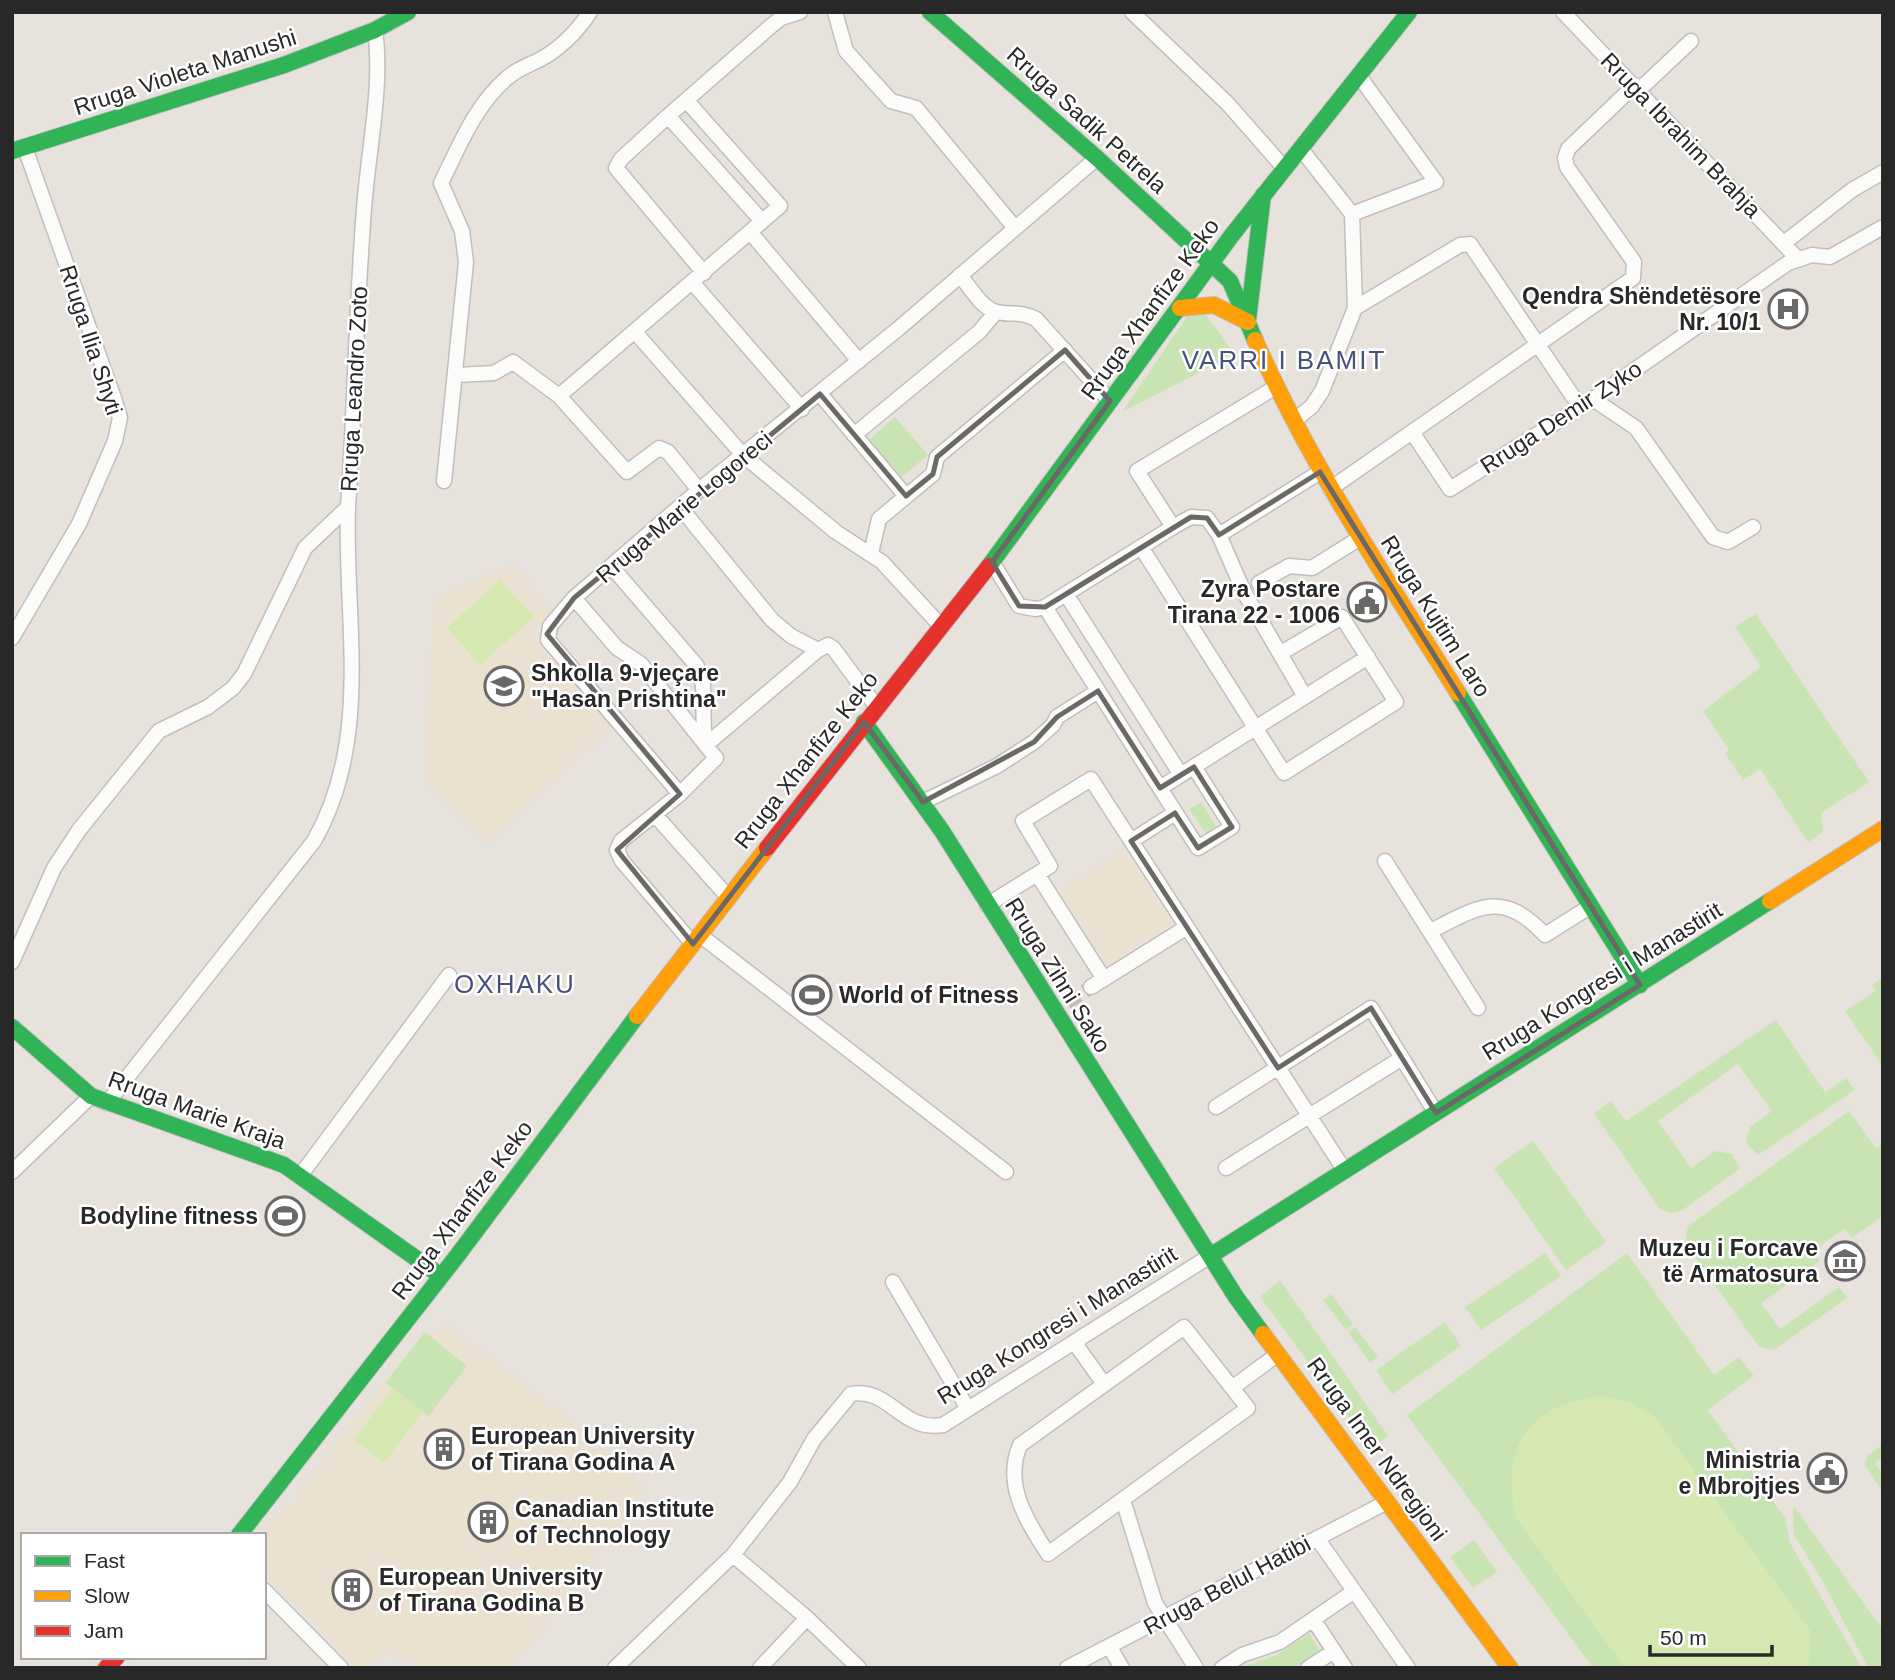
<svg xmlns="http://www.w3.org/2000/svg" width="1895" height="1680" font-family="Arial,sans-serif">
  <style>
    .education { fill: #ebe1d0 }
    .green { fill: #c9e4b3 }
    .pitch { fill: #d5e8b0 }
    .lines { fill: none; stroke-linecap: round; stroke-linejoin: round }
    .street-tunnel { stroke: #c1bdb8; stroke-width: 14; stroke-dasharray: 14 7; stroke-linecap: butt }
    .street-casing { stroke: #c0bebe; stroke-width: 17 }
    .fast-casing { stroke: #c0bebe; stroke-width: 18 }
    .slow-casing { stroke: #c0bebe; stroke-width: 18 }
    .jam-casing { stroke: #c0bebe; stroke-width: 18 }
    .street { stroke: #fbfbfa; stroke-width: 14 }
    .fast { stroke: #30b455; stroke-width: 16 }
    .slow { stroke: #ff9f0a; stroke-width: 16 }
    .jam { stroke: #e5322d; stroke-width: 16 }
    .marked { fill: none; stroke: #6b6967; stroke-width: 5; stroke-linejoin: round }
    .labels { text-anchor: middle; stroke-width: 5; stroke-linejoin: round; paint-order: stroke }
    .street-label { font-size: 23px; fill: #282828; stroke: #fff }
    .poi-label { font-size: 23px; font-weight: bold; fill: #282828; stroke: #fff; text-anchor: end }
    .quarter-label { font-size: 26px; letter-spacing: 2px; fill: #47517a; stroke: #fff }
  </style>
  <rect width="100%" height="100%" fill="#e7e2dc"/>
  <path class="education" d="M511,564L556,614L534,633L613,726L487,842L424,778L435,599Z
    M1125,848L1174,924L1107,967L1060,892Z
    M444,1323L555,1409L647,1488L511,1668H416L403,1658L382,1653L369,1668H357L264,1572V1535L284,1508L298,1504L297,1494L425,1332L439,1331Z"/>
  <path class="green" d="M1206,315L1235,354L1122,412L1187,317Z
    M895,417L928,455L902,477L869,440Z
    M1756,614L1869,782L1821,813L1823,832L1808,842L1760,769L1743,780L1725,753L1729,750L1703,711L1761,667L1735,627Z
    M1201,802L1216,826L1206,834L1189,809Z
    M1881,979L1883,982L1882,1065L1845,1011L1876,991L1872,985Z
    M1776,1020L1825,1092L1846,1078L1855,1090L1758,1155L1746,1143L1750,1127L1772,1111L1738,1064L1658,1121L1691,1168L1715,1151L1732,1154L1740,1169L1681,1211L1670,1213L1660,1209L1594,1113L1611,1101L1626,1121Z
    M1849,1111L1876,1148L1883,1144V1216L1852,1238L1844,1229L1813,1251L1820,1261L1761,1303L1780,1329L1839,1287L1847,1298L1774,1350L1759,1347L1685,1243L1688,1226Z
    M1533,1141L1606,1242L1566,1270L1494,1168Z
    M1545,1253L1561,1276L1481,1330L1465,1307Z
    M1627,1253L1714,1375L1739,1357L1754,1376L1708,1410L1785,1518L1790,1543L1862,1668H1593L1407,1415Z
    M1280,1280L1388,1436L1371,1448L1260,1297Z
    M1331,1294L1353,1324L1346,1330L1323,1300Z
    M1445,1322L1461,1346L1392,1394L1376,1370Z
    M1355,1327L1378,1357L1370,1363L1348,1332Z
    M425,1332L467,1366L429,1416L385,1383Z
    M1883,1444V1457L1875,1463L1883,1475L1882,1491L1865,1465L1867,1456Z
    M1793,1505L1883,1630V1668H1868L1822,1580L1794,1535Z
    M1474,1540L1497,1572L1473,1588L1450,1557Z
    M1309,1633L1320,1651L1295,1668H1239L1277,1655Z"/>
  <path class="pitch" d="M500,580L534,617L480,665L447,628Z
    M392,1389L423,1411L384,1463L354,1440Z
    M1600,1396L1629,1402L1655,1417L1810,1630L1809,1668H1625L1516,1518C1499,1448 1529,1405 1600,1396Z"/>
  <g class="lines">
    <path class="street-tunnel" d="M1067,1003L1091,987"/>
    <g class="street-casing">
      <path id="street" d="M835,12L846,51L891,101L916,108L1015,228
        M1132,12L1228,104L1285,169
        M1563,12L1797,258
        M1639,90L1691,41
        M668,116L762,221
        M1352,214L1436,182L1359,76
        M750,232L859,361
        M1784,243L1852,190L1883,172
        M704,273L616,168L621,159L668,116L771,26L781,18L800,12
        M960,275C969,286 982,309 997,312C1013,316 1019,310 1036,319L1110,401
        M692,282L802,409
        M1355,308L1460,245L1470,244L1580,407
        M635,332L743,455L836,532L882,562L940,625
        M457,375L494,373L513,362L559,396L627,472L659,448L668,452L699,490
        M820,394L906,496
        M559,396L780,206L686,100
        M1593,399L1636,428L1713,537L1728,542L1753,527
        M1294,421L1312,406L1322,391L1355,308L1352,214L1301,149
        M1412,432L1450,489L1593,399L1788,263L1812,255L1830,257L1883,227
        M854,435L979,332L996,312
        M444,481L466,262L462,231L441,183C459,147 475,105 507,78C516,70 524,67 535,62C557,52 577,32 590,12
        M1330,489L1633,278L1634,262L1567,167L1565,158L1568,149L1635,85
        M680,507L772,620L791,636L818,650
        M1173,527L1137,471L1276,387
        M1219,535L1320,472
        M1141,547L1284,773L1396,702L1342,617L1281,653
        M871,553L879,519L933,474L937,457L1065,350
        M992,562L1019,606L1036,609L1045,607L1173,527L1191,517L1207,518L1219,535L1244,592L1304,695
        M611,566L697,666L703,685L704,739
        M1259,583L1289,566L1312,568L1360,538
        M1066,594L1181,775
        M574,598L617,648L641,664L716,758L680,794L621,841L617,850L622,861L693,944
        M1045,607L1198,848L1232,827L1194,767
        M12,638L79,524L115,441L120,418L114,398L25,148
        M707,744L818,650L828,645L833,648L876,706
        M1160,788L1368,657
        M680,794L548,640L550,626L574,598L699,490L898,329L1097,158
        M923,802L997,766L1034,742L1053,725L1057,717L1098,691
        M655,815L729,898
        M1131,841L1175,813
        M1385,861L1478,1008
        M1037,874L1104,979
        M987,905L1050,866L1023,821L1091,779L1345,1171
        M1431,931C1479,906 1503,890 1545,935L1591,906
        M700,935L1006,1172
        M12,962L54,868L79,830L159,731L208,707L233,688L244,674L305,548L348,507C355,408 356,309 364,209C368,151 383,86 375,30
        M1091,987L1187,927
        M107,1103L314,841C373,737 344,620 348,507
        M1216,1107L1371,1008L1436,1113
        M1226,1168L1402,1058
        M12,1172L91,1096
        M300,1176L449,975
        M893,1282L968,1409
        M1184,1327L1248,1408L1048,1554C1027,1521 1003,1485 1020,1445Z
        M1074,1342L1104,1384
        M1232,1388L1278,1354
        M1123,1500L1155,1603L1196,1668
        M1317,1538L1408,1668
        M733,1555L807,1618L859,1668
        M264,1590L341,1668
        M1313,1619L1345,1668
        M1109,1646L1122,1668
        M615,1668L733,1555L790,1482L814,1439L851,1394C890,1387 901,1432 943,1425L1210,1256
        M760,1668L807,1618
        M1067,1668L1387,1502
        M1222,1668L1242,1655L1280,1642L1353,1592
        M1308,1668L1334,1651"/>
    </g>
    <g class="fast-casing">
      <path id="fast" d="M930,12L1097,158L1230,281L1255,340
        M12,151L284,65L375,30L408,12
        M1248,320L1263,195
        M989,566L1232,235L1409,12
        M1458,693L1640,985
        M864,722L942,831L1236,1297L1263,1334
        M12,1027L91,1096L284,1165L441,1276
        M1210,1256L1770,901
        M239,1535L457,1256L637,1016"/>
    </g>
    <g class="slow-casing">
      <path id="slow" d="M1180,308L1214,305L1248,322
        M1255,340C1310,465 1386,578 1458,693
        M1770,901L1883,829
        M637,1016L767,848
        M1263,1334L1510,1668"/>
    </g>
    <g class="jam-casing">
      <path id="jam" d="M767,848L989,566
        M106,1668L117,1657"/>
    </g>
    <use href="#street" class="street"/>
    <use href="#fast" class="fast"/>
    <use href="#slow" class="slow"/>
    <use href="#jam" class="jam"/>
  </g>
  <path class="marked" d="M1065,350L1110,401L992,562L1019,606L1045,607L1191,517L1207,518L1219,535L1320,472L1640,985L1436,1113L1371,1008L1278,1068L1131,841L1175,813L1198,848L1232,827L1194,767L1160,788L1098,691L1057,717L1034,742L923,802L864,722L693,944L617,850L680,794L547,634L574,598L820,394L906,496L933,474L937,457Z"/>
  <defs>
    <g id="hospital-ring" transform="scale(2.0125)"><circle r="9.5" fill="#fff" stroke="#6b6967" stroke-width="1.5"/><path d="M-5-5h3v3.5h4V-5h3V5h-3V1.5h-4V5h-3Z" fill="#6b6967"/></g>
    <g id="civic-ring" transform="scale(2.0125)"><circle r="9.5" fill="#fff" stroke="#6b6967" stroke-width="1.5"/><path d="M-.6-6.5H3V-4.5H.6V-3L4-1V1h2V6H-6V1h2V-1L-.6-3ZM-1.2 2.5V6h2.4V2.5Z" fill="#6b6967"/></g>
    <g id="school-ring" transform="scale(2.0125)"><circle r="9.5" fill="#fff" stroke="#6b6967" stroke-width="1.5"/><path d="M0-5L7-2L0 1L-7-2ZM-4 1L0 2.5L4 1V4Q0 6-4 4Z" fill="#6b6967"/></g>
    <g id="stadium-ring" transform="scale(2.0125)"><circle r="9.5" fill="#fff" stroke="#6b6967" stroke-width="1.5"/><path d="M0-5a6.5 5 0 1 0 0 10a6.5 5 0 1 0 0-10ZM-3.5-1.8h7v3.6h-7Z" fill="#6b6967"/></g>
    <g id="museum-ring" transform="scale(2.0125)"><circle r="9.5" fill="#fff" stroke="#6b6967" stroke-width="1.5"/><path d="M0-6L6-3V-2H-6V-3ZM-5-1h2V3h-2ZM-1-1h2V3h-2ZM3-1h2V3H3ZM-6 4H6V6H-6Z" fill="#6b6967"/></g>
    <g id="building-ring" transform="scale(2.0125)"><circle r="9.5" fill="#fff" stroke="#6b6967" stroke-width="1.5"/><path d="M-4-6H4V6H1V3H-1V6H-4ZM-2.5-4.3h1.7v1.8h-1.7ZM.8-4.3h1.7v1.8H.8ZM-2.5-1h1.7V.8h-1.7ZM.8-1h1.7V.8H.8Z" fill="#6b6967"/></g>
  </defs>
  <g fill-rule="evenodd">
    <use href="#hospital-ring" x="1788" y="309"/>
    <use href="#civic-ring" x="1367" y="602"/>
    <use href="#school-ring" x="504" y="686"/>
    <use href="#stadium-ring" x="812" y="995"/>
    <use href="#stadium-ring" x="285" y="1216"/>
    <use href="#museum-ring" x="1845" y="1261"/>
    <use href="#building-ring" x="444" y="1449"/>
    <use href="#civic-ring" x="1827" y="1473"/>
    <use href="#building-ring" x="488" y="1522"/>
    <use href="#building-ring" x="352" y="1590"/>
  </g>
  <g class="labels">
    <g class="street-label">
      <text transform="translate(185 72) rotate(-18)" y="8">Rruga Violeta Manushi</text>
      <text transform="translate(1087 120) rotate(42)" y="8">Rruga Sadik Petrela</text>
      <text transform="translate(1681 135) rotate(46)" y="8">Rruga Ibrahim Brahja</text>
      <text transform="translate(1150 309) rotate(-54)" y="8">Rruga Xhanfize Keko</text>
      <text transform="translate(91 340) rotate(72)" y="8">Rruga Ilia Shyti</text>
      <text transform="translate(354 389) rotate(-87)" y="8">Rruga Leandro Zoto</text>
      <text transform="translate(1561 417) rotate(-33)" y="8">Rruga Demir Zyko</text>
      <text transform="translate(684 507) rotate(-40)" y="8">Rruga Marie Logoreci</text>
      <text transform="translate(1436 616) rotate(58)" y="8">Rruga Kujtim Laro</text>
      <text transform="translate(806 760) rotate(-52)" y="8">Rruga Xhanfize Keko</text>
      <text transform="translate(1058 975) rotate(58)" y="8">Rruga Zihni Sako</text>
      <text transform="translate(1602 981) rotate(-32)" y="8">Rruga Kongresi i Manastirit</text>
      <text transform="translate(197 1110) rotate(20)" y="8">Rruga Marie Kraja</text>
      <text transform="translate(462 1210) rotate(-53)" y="8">Rruga Xhanfize Keko</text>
      <text transform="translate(1057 1325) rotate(-32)" y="8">Rruga Kongresi i Manastirit</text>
      <text transform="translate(1377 1449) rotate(54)" y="8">Rruga Imer Ndregjoni</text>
      <text transform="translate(1227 1585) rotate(-28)" y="8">Rruga Belul Hatibi</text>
    </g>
    <g class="poi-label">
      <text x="1761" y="304">Qendra Shëndetësore<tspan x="1761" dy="26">Nr. 10/1</tspan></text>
      <text x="1340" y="597">Zyra Postare<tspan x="1340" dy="26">Tirana 22 - 1006</tspan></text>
      <text x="531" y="681" text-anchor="start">Shkolla 9-vjeçare<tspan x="531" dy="26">"Hasan Prishtina"</tspan></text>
      <text x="839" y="1003" text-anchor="start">World of Fitness</text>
      <text x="258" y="1224">Bodyline fitness</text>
      <text x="1818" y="1256">Muzeu i Forcave<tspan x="1818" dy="26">të Armatosura</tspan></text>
      <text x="471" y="1444" text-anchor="start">European University<tspan x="471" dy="26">of Tirana Godina A</tspan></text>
      <text x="1800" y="1468">Ministria<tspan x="1800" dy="26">e Mbrojtjes</tspan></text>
      <text x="515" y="1517" text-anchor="start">Canadian Institute<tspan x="515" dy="26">of Technology</tspan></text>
      <text x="379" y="1585" text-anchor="start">European University<tspan x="379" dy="26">of Tirana Godina B</tspan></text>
    </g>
    <g class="quarter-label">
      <text x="1284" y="369">VARRI I BAMIT</text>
      <text x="515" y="993">OXHAKU</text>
    </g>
  </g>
  <rect width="1895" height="1680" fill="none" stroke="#282828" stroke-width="28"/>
  <rect x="21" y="1533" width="245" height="126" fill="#ffffff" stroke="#a9a9a9" stroke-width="2"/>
  <rect x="35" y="1556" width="35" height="10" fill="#30b455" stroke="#a9a9a9" stroke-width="2"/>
  <text x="84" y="1568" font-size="21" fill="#282828">Fast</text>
  <rect x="35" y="1591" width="35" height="10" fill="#ff9f0a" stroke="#a9a9a9" stroke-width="2"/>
  <text x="84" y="1603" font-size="21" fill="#282828">Slow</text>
  <rect x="35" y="1626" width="35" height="10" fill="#e5322d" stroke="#a9a9a9" stroke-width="2"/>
  <text x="84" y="1638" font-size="21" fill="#282828">Jam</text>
  <path d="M1650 1645v10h122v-10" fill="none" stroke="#282828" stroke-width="3.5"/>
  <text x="1660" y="1645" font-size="21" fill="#282828" stroke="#ffffff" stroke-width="5" paint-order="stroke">50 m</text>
</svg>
